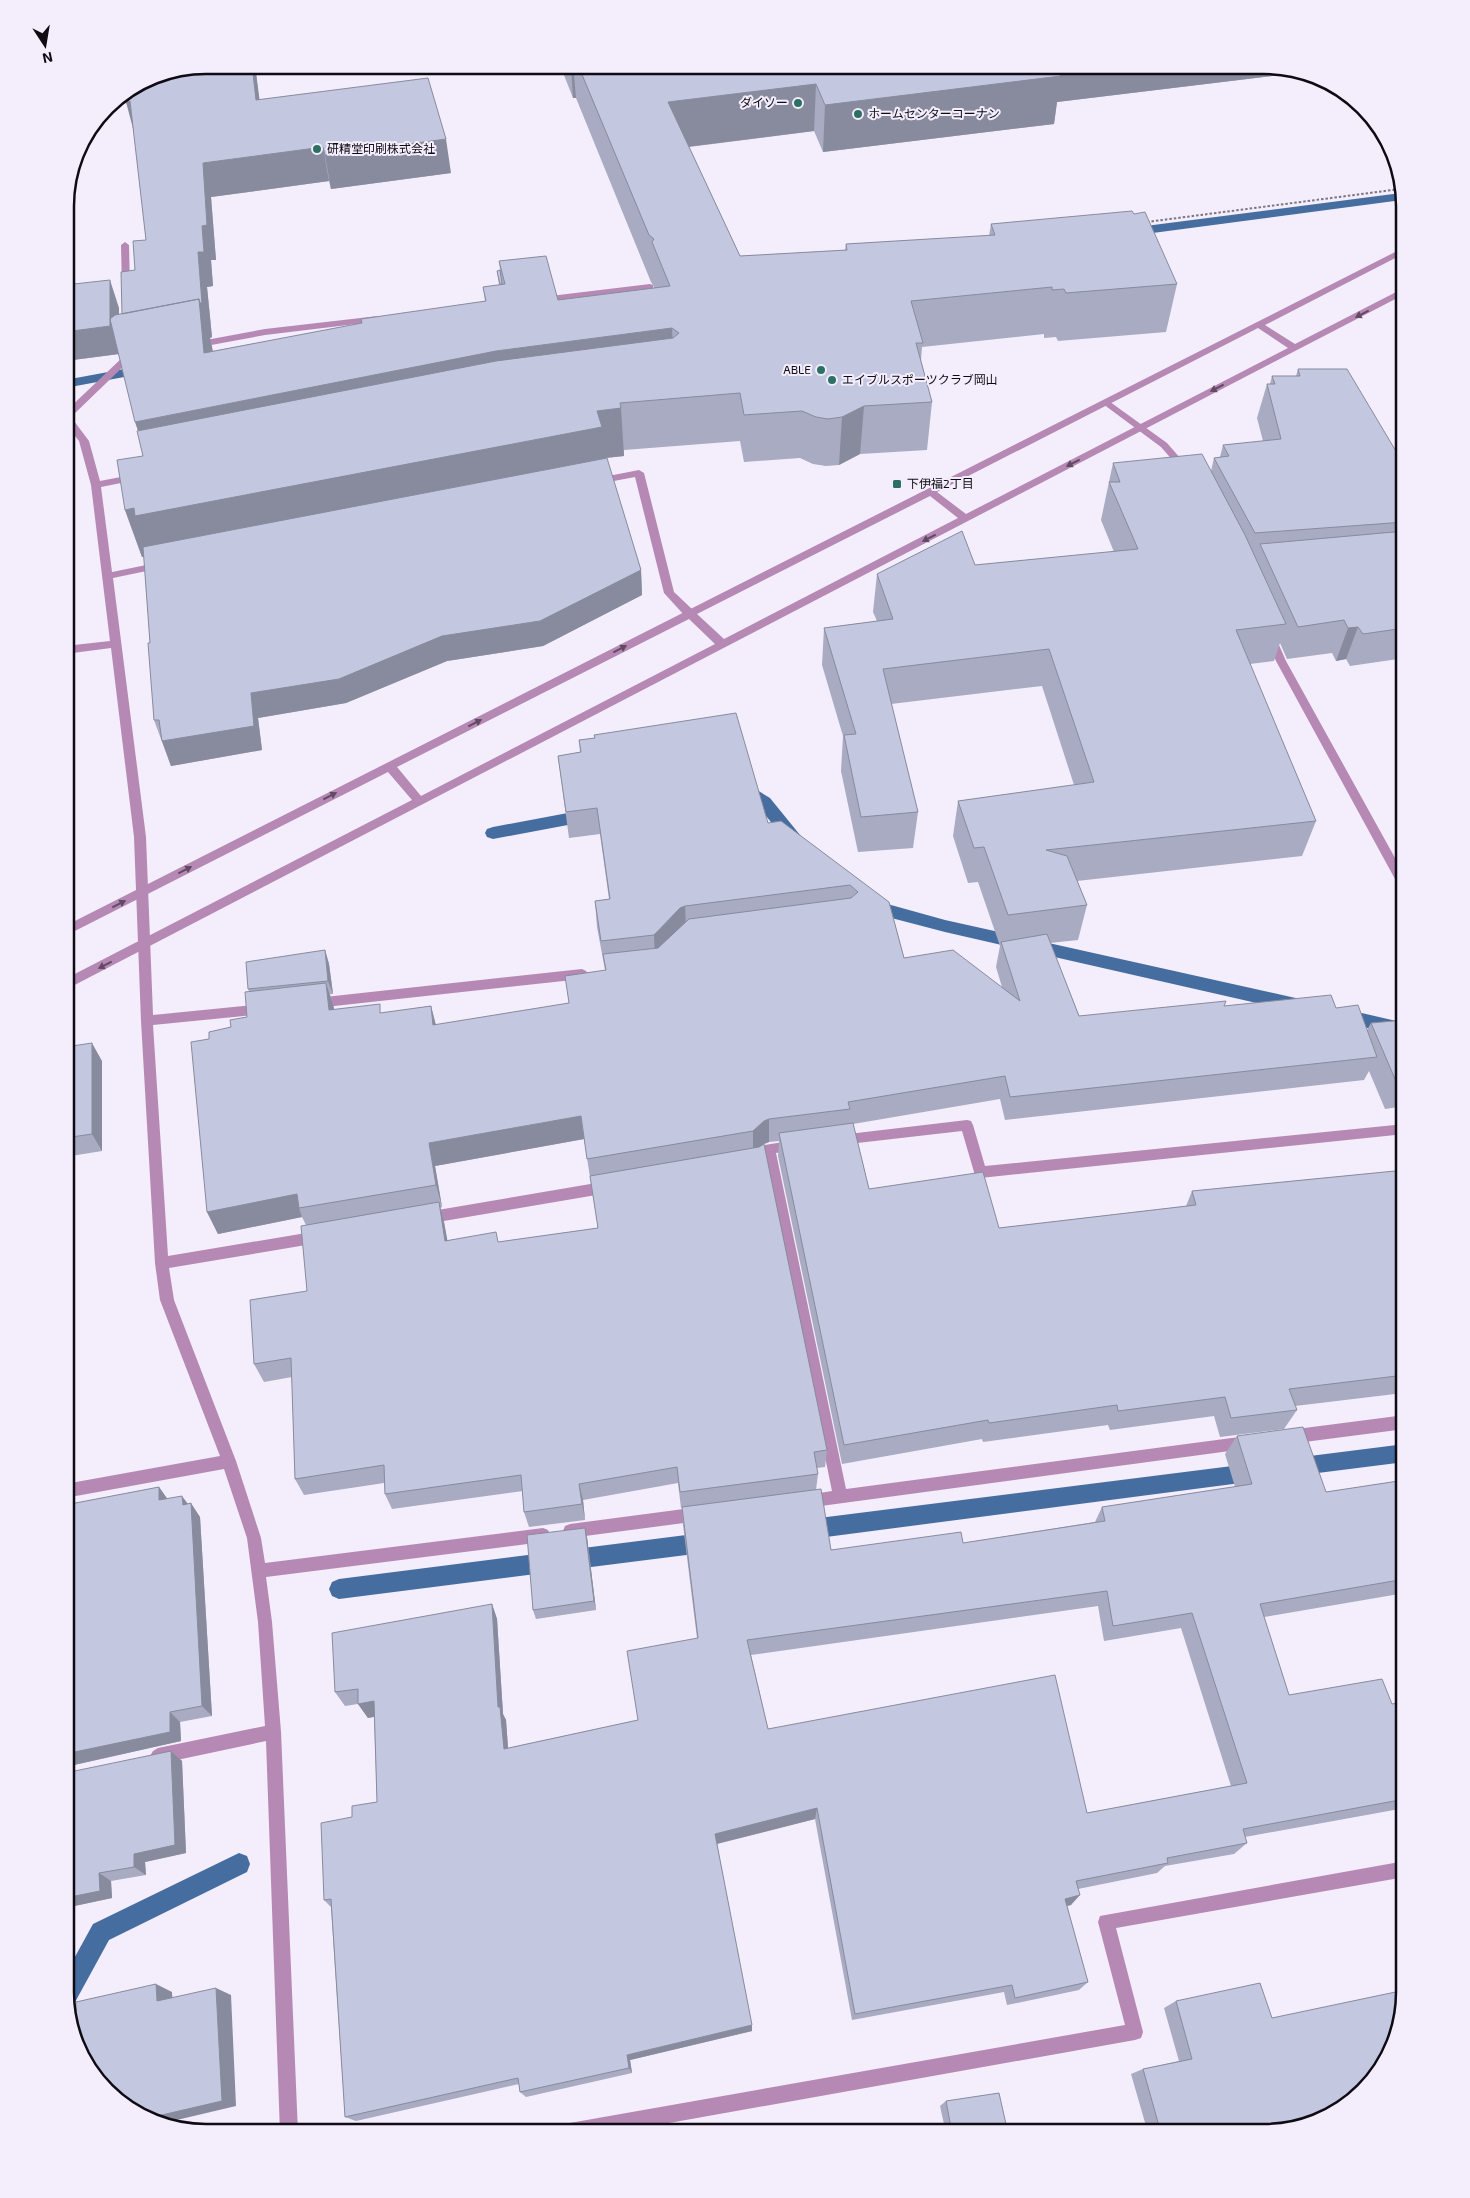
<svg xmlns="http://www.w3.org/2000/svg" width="1470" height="2198" font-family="'Exo 2','Noto Sans JP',sans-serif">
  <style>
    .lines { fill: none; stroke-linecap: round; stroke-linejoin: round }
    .stream { fill: #456d9f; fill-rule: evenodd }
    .path { stroke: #7b7682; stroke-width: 2; stroke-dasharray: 2.5 2; stroke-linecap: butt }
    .minor { fill: #b688b4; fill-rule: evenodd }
    .tertiary { fill: #b688b4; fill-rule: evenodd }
    .wall { fill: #a8abc1; fill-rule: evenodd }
    .shaded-wall { fill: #888b9d }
    .building { fill: #c3c7e0; stroke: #888b9d; fill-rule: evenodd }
    .oneway { fill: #624a64 }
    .poi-dot { fill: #2b7063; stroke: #f3edfc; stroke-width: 2 }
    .labels { text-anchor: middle; stroke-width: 4; stroke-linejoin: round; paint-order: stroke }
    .far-poi-label { font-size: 12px; fill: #0e0b13; stroke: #f3edfc; text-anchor: start }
    .rim { fill: none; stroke: #0e0b13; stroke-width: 2.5 }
  </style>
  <rect width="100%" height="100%" fill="#f3edfc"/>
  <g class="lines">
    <path class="stream" d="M1401,193L1402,200L1130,236L1124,232L1130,228Z
      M146,365L152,369L151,372L65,388V380Z
      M742,781L770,798L800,835L802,839L800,843L794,845L788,843L758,806L737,791L734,787L737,783Z
      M589,809L595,811L597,815L595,819L589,821L493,839L487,837L485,833L487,829L493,827Z
      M871,896L891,905L945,920L1300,999L1306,1001L1308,1006L1306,1011L1300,1013L945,932L880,915L865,906L863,902L865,898Z
      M1340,1008L1405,1023V1037L1334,1020L1332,1015L1334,1010Z
      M1405,1444V1462L1294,1476L1287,1474L1284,1467L1287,1460L1294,1458Z
      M1256,1463L1263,1465L1266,1472L1263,1479L1256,1481L803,1540L796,1537L793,1530L796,1523L803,1520Z
      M710,1532L717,1535L720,1542L717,1549L710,1552L339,1599L332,1596L329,1589L332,1582L339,1579Z
      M239,1853L247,1856L250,1864L247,1872L109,1940L74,2004L69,2006L65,1992V1975L93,1924Z"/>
    <path class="path" d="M1147,222L1400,189"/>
    <path class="minor" d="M125,242L129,245L130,287L126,290L122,287L121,245Z
      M650,284L653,285V289L542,303L538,300L542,297Z
      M378,316L381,317V321L265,335L195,348L190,345L195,342L265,329Z
      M134,354L137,355V359L129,361L71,417L89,441L100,481L136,474L141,477L136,480L101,487L112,572L161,562L166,565L161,568L113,578L146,837L153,1015L264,1004L268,1006L270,1009L268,1012L264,1014L153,1025L168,1256L318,1231L323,1233L325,1237L323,1241L318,1243L169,1268L174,1300L236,1461L261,1538L265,1563L543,1528L548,1530L550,1535L548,1540L543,1542L266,1577L272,1622L281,1732L298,2133H280L266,1741L158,1764L153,1761L150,1756L153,1751L158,1748L265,1726L258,1622L247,1538L224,1469L65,1498V1484L220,1456L160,1300L155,1263L141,1021L134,837L111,648L65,654V646L110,641L91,485L79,441L65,423V412L123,357Z
      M1106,399L1167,443L1188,467V471H1182L1161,447L1103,404L1101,402Z
      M639,470L644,473L674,592L693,610V616H685L664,593L635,477L598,484L593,481L598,478Z
      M1270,632L1275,636L1286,661L1405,876V891L1401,890L1276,661L1265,636Z
      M582,969L586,971L588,974L586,977L582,979L316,1008L312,1006L310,1003L312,1000L316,998Z
      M967,1120L971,1121L973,1125L985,1166L1405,1124V1134L980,1178L975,1176L974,1172L962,1131L840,1145L836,1144L834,1140L836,1136L840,1135Z
      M795,1140L799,1141L801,1145L799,1149L776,1153L846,1489L1247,1436L1252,1438L1254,1443L1252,1448L806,1508L801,1506L799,1501L801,1496L832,1491L765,1162L754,1167L749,1166L748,1162L765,1145Z
      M608,1181L613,1183L614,1187L613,1191L608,1193L426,1224L421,1222L419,1218L421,1214L426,1212Z
      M1405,1415V1429L1289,1444L1284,1442L1282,1437L1284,1432L1289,1430Z
      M699,1507L704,1509L706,1514L704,1519L699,1521L570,1538L565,1536L563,1531L565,1526L570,1524Z
      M1405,1861V1877L1116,1928L1143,2032L1141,2038L1135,2040L613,2133H555L558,2127L564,2124L1125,2025L1098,1922L1100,1916Z"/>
    <path class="tertiary" d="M1405,247V253L1265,325L1295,344L1402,289L1405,288V294L65,990V979L412,800L388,772L65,936V926ZM1258,328L1288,348L966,514L937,492ZM930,496L958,518L724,639L697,614ZM689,619L715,644L421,796L397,767Z"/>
  </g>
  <path class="wall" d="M206,65H255L259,99L451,173L331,189L329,181L211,197L216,260H211L213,286L207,287L212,337L210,338L213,351L485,301L483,287L499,285L497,271L500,270L499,261L558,300L654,288L653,285L651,282L576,98H573L560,65H1273L1297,73L1057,102L1054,124L823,152L814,131L689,147L740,256L845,250L846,244L989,236L991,224L1177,284L1166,332L1058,341L1056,337L1044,338V334L922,347L921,361L932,402L927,450L860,454L839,465L826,466L813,464L800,458L744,462L740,441L624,450V456L605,458L641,570L642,595L543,646L447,661L346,703L258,718L262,750L171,766L154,720L150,643L144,557H142L125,510L143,456L138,431L119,354L65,361V285L119,308V314H122L135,270L146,240Z
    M1298,369L1403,463L1405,462V658L1350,666L1346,659L1336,661L1332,653L1287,659L1280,643L1274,661L1250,664L1316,821L1302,856L1077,881L1087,905L1078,940L1050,943L1079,1016L1224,1006L1336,1008L1367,1030L1371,1023L1405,1020V1106L1385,1109L1369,1071L1364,1080L1005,1120L1000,1099L853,1124L869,1189L999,1228L1186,1206L1192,1191L1405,1170V1397L1397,1398L1395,1394L1295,1406L1297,1410L1284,1429L1220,1437L1214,1416L1110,1430L1108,1425L983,1442L982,1439L842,1464L778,1156L779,1141L769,1142L764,1144L761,1146L827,1450L825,1467L817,1468L818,1474L816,1490L831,1550L963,1543L1095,1522L1102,1507L1235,1487L1225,1454L1237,1436L1326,1492L1405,1480V1593L1264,1617L1289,1695L1392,1704L1405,1702V1808L1245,1837L1247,1843L1234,1854L1165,1866L1157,1873L1078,1889L1071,1905L1067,1906L1088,1982L1079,1990L1007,2005L1004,1992L852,2020L815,1819L717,1844L752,2031L630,2060L632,2073L526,2097L520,2092L519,2084L356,2121L345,2117L331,1907L324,1900L352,1817L377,1802L374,1717L368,1718L358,1704L345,1706L335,1692L492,1604L497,1619L503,1714L506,1720L508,1748L638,1720L697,1638L683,1525L682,1507L681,1508L678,1483L583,1500L585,1520L529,1527L524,1512L523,1491L392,1509L385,1494L384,1483L304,1495L295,1479L292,1377L264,1382L254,1364L307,1291L306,1225L302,1217L218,1234L207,1212L209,1039L247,1017L249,991L248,989L325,950L329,964L333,994H330L334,1010L382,1013L431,1006L436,1025L569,1003L605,970L597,927L595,901L609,899L600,834L569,838L558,756L580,752L579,740L594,738V735L768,823L889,902L904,958L1002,987L996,967L1000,946L978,882L968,883L953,836L958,801L1074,785L1042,686L891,704L918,812L913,848L858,852L841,771L843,736L822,665L824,628L877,621L873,612L877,574L1114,552L1101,520L1113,463L1211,471L1214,458L1220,457L1223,445L1263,441L1257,418L1267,384H1270L1272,376H1296ZM584,1139L598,1228L499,1242L447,1240L444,1222L440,1208L442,1207L435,1166ZM1098,1606L1104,1641L1181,1628L1231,1786L1087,1813L768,1729L751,1655Z
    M65,1047L102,1061V1151L65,1157Z
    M159,1487L167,1499L188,1504L200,1517L212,1716L180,1722L181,1741L65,1767V1505Z
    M587,1537L596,1610L536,1619L533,1610Z
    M171,1751L182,1761L186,1853L145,1862L146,1875L111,1881L112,1898L65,1908Z
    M1176,2001L1272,2018L1264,2133H1148L1131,2074L1143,2069L1179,2061L1164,2008Z
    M946,2101L1008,2133H946L940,2106Z"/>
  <path class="shaded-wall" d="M252,65H255L264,134L256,100Z
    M571,65H573L576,98H573Z
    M1047,65H1273L1297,73L1057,102L1054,124L823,152L825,105Z
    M816,84L814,131L670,149L668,102Z
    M130,101L135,136L126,102Z
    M446,139L451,173L331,189L325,155Z
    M323,147L329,181L211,197L216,260H211L213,286L207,287L212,337L210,338L212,347L217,401L133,353L198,252L202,226L203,163Z
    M110,280L119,308V354L65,361V332Z
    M672,328L674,376L151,469L135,422L496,351Z
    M864,406L860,454L839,465L842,417Z
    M621,408L624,456L605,458L606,475L142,557L125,510L597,411Z
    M641,570L642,595L543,646L447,661L346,703L258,718L262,750L171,766L162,741L251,693L442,636Z
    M1358,627L1346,659L1336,661L1348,628Z
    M685,906L686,931L655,960L654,935L680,908Z
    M325,950L329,964L333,994L328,981Z
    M326,983L334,1008L337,1035L329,1010Z
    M431,1006L437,1030L433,1025Z
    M92,1043L102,1061V1151L92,1134Z
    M581,1116L584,1139L435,1166L442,1207L436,1185L429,1143Z
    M769,1119V1142L764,1144L753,1154V1131L764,1121Z
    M297,1194L299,1208L302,1217L218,1234L207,1212Z
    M439,1202L444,1222L451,1260L445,1241Z
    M579,1484L583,1500L585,1520L582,1504Z
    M159,1487L169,1501L159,1500Z
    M182,1496L191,1508V1503L200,1517L212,1716L202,1706Z
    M585,1528L587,1537L596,1610L594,1601Z
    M492,1604L497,1619L503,1714L506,1720L509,1762L504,1749L498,1707Z
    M374,1701L382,1715L368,1718L358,1704Z
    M170,1712L180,1722L181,1741L65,1767V1754Z
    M171,1751L182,1761L186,1853L145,1862L146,1875L134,1867V1854Z
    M817,1808L815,1819L716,1844L715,1834Z
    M99,1873L111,1881L112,1898L65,1908V1898Z
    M1080,1895L1071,1905L1056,1908L1065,1899Z
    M156,1984L172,1992L173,2009L157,2001Z
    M216,1988L231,1995L236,2106L164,2123L149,2118Z
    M752,2025V2031L630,2060L632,2073L629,2068L627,2055Z"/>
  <path class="building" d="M206,65H252L256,100L428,78L446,139L325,155L323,147L203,163L207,225L202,226L204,252H198L202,303H200L199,299L122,314L121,272L135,270L133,241L146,240L130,101L126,102L125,94L152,76Z
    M578,65H1054L1061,76L825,105L816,84L668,102L740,256L847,250L846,244L995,235L991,224L1132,211L1134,214L1145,212L1177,284L1066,293L1064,289L1052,290V287L911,301L923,343H916L932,402L864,406L842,417L828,419L816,417L802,411L744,415L740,393L620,403L621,408L597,411L602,427L135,516L134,508L125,510L117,460L143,456L137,431L496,361L673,338L679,333L672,328L496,351L135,422L110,319L115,315L199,299L204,353L362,323L361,319L486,301L483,287L505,284L499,261L546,256L558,300L670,286L652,242L654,239L649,235Z
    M500,270L502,284H500L497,271Z
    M110,280V326L65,332V285Z
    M1298,369H1347L1403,463L1405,462V522L1255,533L1214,458L1229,456L1223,445L1281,439L1267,384H1275L1272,376H1300Z
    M1202,454L1245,535L1286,624L1236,630L1316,821L1046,850L1067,856L1087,905L1008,915L984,847L974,848L958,801L1094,782L1049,649L883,669L918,812L861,817L844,735L856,734L824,628L893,619L877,574L962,531L975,565L1138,549L1109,482H1120L1113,463Z
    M607,458L641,570L540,621L442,636L339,679L251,693L254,726L162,741L159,720H154L148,643H150L143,547Z
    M1405,531V628L1363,634L1358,627L1348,628L1344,620L1298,627L1260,544Z
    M736,713L768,823L781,821L889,902L904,958L953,950L1020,1001L1001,942L1047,934L1079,1016L1226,1001L1224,1006L1331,995L1336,1008L1358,1005L1377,1057L1010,1097L1005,1076L848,1102L850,1109L769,1119L764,1121L753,1131L587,1159L581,1116L429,1143L436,1185L299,1208L297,1194L207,1212L191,1042L209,1039V1032L231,1027L230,1020L247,1017L245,992L326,983L329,1010L380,1004V1013L431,1006L433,1025L569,1003L565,976L606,970L603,954L658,948L689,919L851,898L858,892L850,885L685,906L680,908L654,935L601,941L595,901L610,899L597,808L566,812L558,756L581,752L579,740L595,738L594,735Z
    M325,950L328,981L248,989L246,962Z
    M1405,1020V1085L1398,1086L1371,1023Z
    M92,1043V1134L65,1138V1047Z
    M853,1123L869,1189L983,1172L999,1228L1196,1205L1192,1191L1405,1170V1375L1289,1389L1297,1410L1231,1418L1225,1397L1118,1411L1117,1405L989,1423L988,1420L844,1445L779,1133Z
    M764,1144L827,1450L814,1452L818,1474L680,1492L677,1467L579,1484L582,1504L524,1512L521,1475L385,1494L384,1465L295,1479L291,1358L254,1364L250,1300L307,1291L301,1226L439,1202L445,1241L496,1232L498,1242L598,1228L590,1176L759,1147Z
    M1303,1427L1326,1492L1405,1480V1579L1260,1604L1289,1695L1382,1679L1392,1704L1405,1702V1799L1243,1829L1247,1843L1167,1858L1168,1863L1076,1881L1080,1895L1065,1899L1088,1982L1015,1998L1012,1985L855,2014L817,1808L715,1834L752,2025L627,2055L629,2068L520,2092L518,2078L345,2117L331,1899L324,1900L321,1823L352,1817V1806L377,1802L374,1701L358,1704V1689L335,1692L332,1633L492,1604L498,1707H500L504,1749L638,1720L627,1651L698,1638L682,1507L821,1489L831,1550L961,1532L963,1543L1105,1521L1102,1507L1252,1484L1237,1436ZM1107,1591L1113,1626L1192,1613L1247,1783L1087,1813L1055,1675L768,1729L747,1640Z
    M159,1487V1500L182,1496L183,1505L191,1503L202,1706L170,1712V1732L65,1754V1505Z
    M585,1528L594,1601L533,1610L527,1535Z
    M171,1751L175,1845L134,1854V1867L99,1873L100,1891L65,1898V1773Z
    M1260,1983L1272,2018L1405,1990L1386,2063L1334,2114L1264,2133H1161L1143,2069L1192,2059L1176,2001Z
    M156,1984L157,2001L216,1988L222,2101L149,2118L135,2114L84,2062L70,2012L76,2011V2002Z
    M999,2093L1008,2133H952L946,2101Z"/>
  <defs><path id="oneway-solid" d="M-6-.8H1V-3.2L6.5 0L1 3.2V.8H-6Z" transform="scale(1.25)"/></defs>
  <g class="oneway">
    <use href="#oneway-solid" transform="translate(1362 314) rotate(153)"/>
    <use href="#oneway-solid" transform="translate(1217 388) rotate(153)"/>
    <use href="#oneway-solid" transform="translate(1073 463) rotate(153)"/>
    <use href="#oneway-solid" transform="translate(929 538) rotate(153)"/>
    <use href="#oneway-solid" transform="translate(620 649) rotate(-27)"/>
    <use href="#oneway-solid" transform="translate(475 723) rotate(-27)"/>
    <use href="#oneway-solid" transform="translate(330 796) rotate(-27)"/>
    <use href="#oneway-solid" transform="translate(185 870) rotate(-27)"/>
    <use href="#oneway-solid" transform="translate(119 904) rotate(-27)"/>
    <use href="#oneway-solid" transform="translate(105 965) rotate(153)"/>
  </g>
  <g class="poi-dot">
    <circle cx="798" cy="103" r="5"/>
    <circle cx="858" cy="114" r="5"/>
    <circle cx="317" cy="149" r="5"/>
    <circle cx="821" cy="370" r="5"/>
    <circle cx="832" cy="380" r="5"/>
    <rect x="892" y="479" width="10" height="10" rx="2.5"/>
  </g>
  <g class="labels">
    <g class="far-poi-label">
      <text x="788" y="107" text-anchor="end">ダイソー</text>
      <text x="868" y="118">ホームセンターコーナン</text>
      <text x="327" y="153">研精堂印刷株式会社</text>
      <text x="811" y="374" text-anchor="end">ABLE</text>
      <text x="842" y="384">エイブルスポーツクラブ岡山</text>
      <text x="907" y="488">下伊福2丁目</text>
    </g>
  </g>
  <path d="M0 0H1470V2198H0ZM206 74H1264A132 132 0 0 1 1396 206V1992A132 132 0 0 1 1264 2124H206A132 132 0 0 1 74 1992V206A132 132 0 0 1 206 74Z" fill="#f3edfc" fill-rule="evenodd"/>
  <path class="rim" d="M206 74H1264A132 132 0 0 1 1396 206V1992A132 132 0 0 1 1264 2124H206A132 132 0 0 1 74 1992V206A132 132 0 0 1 206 74Z"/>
  <g transform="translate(45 45) rotate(168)" stroke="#f3edfc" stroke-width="4" paint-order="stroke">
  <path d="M0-4L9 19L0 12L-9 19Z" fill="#0e0b13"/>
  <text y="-8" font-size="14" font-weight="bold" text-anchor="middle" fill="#0e0b13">N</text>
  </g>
</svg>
